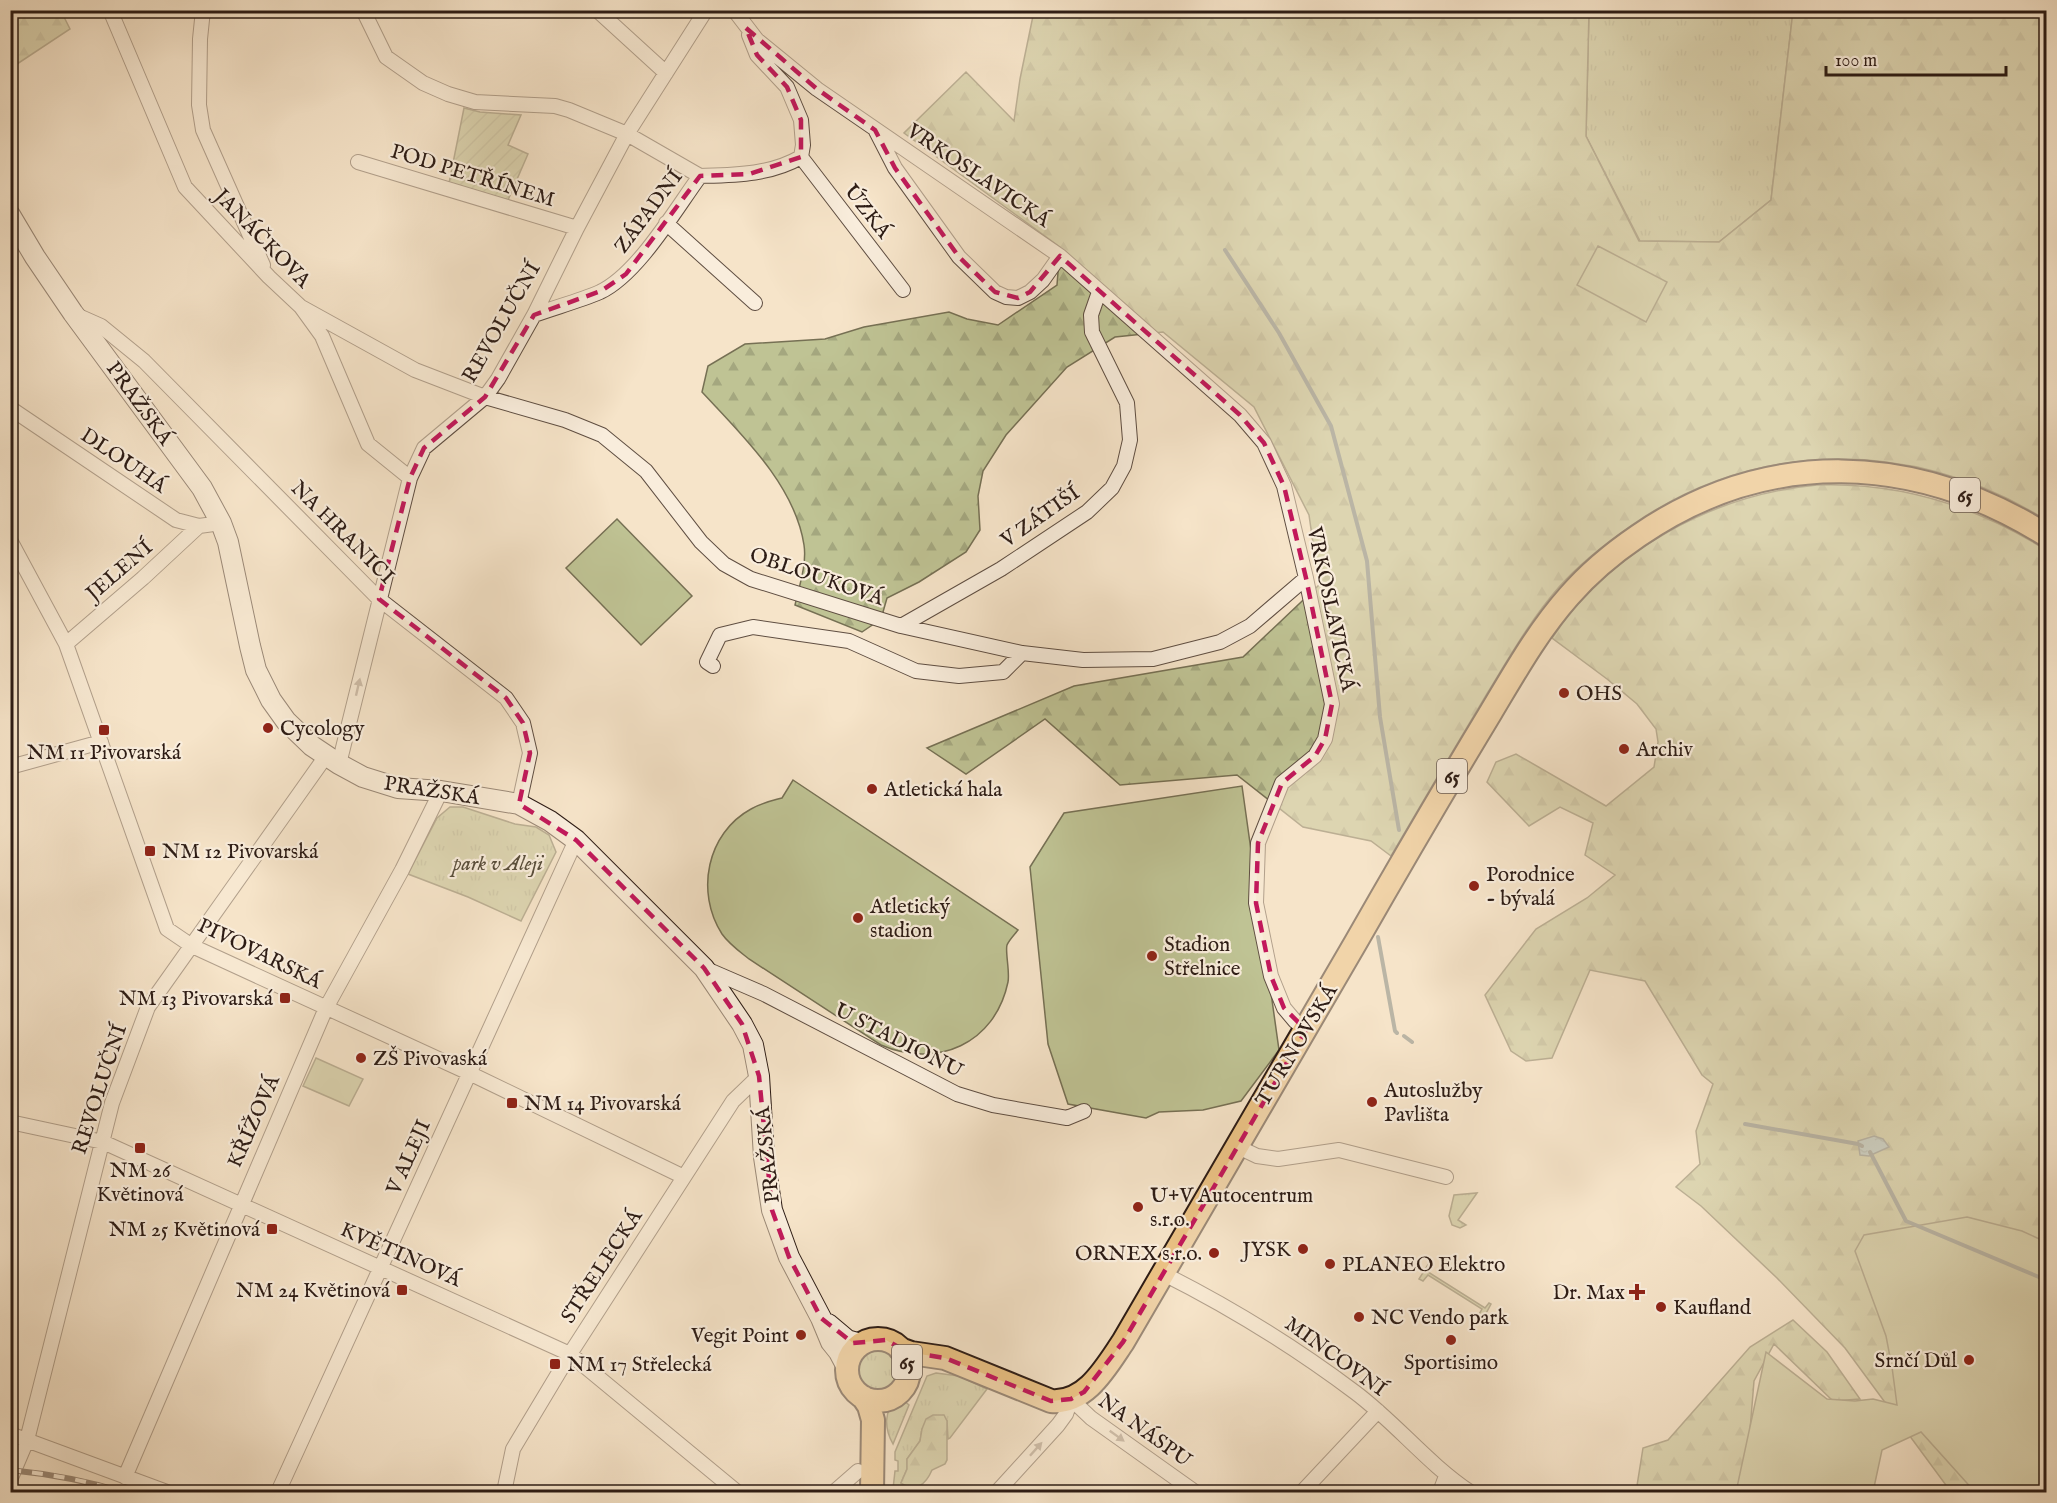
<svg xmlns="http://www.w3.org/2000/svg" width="2057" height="1503" font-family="'IM FELL English',serif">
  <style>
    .grass { fill: url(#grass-tufts); stroke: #767054; stroke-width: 1.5 }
    .forest { fill: url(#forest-firs); stroke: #767054; stroke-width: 1.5 }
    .garden { fill: url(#garden-furrows); stroke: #767054; stroke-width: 1.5 }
    .pitch { fill: #bfc394; stroke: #767054; stroke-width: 1.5 }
    .water { fill: url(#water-ripples); stroke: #727c7b; stroke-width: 1.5 }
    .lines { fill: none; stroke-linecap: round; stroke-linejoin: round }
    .stream { stroke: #727c7b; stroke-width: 4 }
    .minor-casing { stroke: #5f4e42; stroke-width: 16 }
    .secondary-casing { stroke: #2d1c15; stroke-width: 22 }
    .primary-casing { stroke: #2d1c15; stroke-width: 26 }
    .minor { stroke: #f9eddc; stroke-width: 14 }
    .secondary { stroke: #f9eddc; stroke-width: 20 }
    .primary { stroke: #ebc284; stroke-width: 22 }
    .rail-casing { stroke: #2d1c15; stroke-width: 6 }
    .rail { stroke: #f9eddc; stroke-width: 4; stroke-dasharray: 11; stroke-linecap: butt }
    .oneway { fill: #9d8f82 }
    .marked { fill: none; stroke: #c2185b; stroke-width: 4.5; stroke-dasharray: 12 8; stroke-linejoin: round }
    .poi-dot { fill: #8f2418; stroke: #f9eddc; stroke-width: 2 }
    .labels { text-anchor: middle; stroke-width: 4.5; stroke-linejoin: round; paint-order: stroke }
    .shield { fill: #f9eddc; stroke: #6a5b51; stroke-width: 1.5 }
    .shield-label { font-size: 20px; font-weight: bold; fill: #2d1c15 }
    .street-label { font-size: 21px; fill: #2d1c15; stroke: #f9eddc }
    .poi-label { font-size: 21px; fill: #2d1c15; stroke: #f9eddc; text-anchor: start }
    .park-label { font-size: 21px; font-style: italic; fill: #594e3b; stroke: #f9eddc }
  </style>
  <defs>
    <pattern id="grass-tufts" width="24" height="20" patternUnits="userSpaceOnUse" patternTransform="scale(1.5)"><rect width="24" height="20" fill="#bfc394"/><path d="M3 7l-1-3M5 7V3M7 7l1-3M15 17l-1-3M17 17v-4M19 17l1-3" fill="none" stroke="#a4a77f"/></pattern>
    <pattern id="forest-firs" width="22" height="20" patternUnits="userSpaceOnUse" patternTransform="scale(1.5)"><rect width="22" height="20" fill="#bfc394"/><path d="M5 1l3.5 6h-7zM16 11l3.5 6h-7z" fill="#a4a77f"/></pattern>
    <pattern id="garden-furrows" width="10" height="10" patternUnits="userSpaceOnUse" patternTransform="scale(1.5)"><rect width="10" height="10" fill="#bfc394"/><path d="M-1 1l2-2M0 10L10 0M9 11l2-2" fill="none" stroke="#a4a77f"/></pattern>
    <pattern id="water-ripples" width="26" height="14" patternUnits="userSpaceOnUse" patternTransform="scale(1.5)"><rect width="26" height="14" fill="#a0bcbf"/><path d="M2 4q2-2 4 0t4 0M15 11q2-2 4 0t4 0" fill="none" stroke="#8aa1a3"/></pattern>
  </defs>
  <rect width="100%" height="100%" fill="#f6e4c9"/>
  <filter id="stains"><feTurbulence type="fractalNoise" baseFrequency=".00333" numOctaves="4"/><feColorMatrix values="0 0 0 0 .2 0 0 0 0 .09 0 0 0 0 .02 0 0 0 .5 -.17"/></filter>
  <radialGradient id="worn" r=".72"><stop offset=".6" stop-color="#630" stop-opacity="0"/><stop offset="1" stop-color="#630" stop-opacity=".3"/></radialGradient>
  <path class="grass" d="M1589,11H1793L1771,200L1719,242L1640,241L1586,136Z
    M450,807H463L515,824L536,827L549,835L556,852L521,921L468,897L408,874L437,818Z
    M1477,1193L1458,1220L1466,1225L1460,1228L1452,1225L1449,1216L1454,1195Z
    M1429,1263H1431L1432,1265L1428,1272L1485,1308L1489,1303L1491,1304L1483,1319L1478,1316L1482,1309L1428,1275L1423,1281L1419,1279Z
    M857 1369a21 21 0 1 1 42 0a21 21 0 1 1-42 0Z
    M936,1373L959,1376L987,1389L950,1438L948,1439L947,1421L922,1429L920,1441L907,1459V1469L901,1483L905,1486L893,1489L895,1471H898V1461L895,1460V1452L927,1376Z
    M899,1400H903L909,1405L893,1444C885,1430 882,1409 899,1400Z"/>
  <path class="forest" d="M11,10L61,11L70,29L11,68Z
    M1034,11H1589L1586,136L1639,241L1719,242L1771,200L1793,11H2046V520C1915,439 1759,437 1632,525C1606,543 1580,563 1559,587C1531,619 1510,656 1488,692C1455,747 1423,801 1391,856L1371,841L1303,827L1237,775L1120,785L1045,719L966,774L927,748L1074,686L1243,657L1319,585L1309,515L1254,407L1163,332L1115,337L1067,367L1006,435L983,471L978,496L980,530L966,552L919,582L887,598L881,619L862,632L795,605C799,587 807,564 804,545C795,485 741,434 702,392L708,366L745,344L825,339L864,327L949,312L967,319L998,325L1057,285L1060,247L904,133L966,72L1014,121L1020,79Z
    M1817,485C1900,482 1976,506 2046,550V1431L1995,1492H1951L1845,1348L1777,1278L1701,1206L1676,1187L1700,1164L1696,1131L1713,1084L1702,1075L1645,981L1590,970L1552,1058L1526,1061L1511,1051L1485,995L1536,929L1587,898L1615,875L1585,855L1593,823L1560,807L1529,826L1487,782L1496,762L1516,754L1606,806L1654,767L1658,742L1656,729L1637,704L1607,679L1552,638C1611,550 1712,495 1817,485Z
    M1793,1320L1827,1352L1860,1399L1833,1401L1774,1344L1754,1381L1745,1492H1636L1643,1448L1668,1440L1750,1347Z
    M933,1415H944L947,1421V1460L945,1464L932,1470C926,1484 916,1493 901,1483L907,1469V1459L920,1441L922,1429L926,1419Z"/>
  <path class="garden" d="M464,108L480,112L521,115L508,145L528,154L508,200L449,183Z"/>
  <path class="pitch" d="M1598,246L1667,282L1646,322L1577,285Z
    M617,519L692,596L641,645L566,568Z
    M793,780L1018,930C1015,934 1009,940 1007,945C1005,951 1010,972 1008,982C995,1044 937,1069 881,1045L749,959C739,951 729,944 722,934C695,892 707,833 751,809C761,803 771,801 782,798Z
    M1242,786L1279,1050L1241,1101L1203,1110L1159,1112L1146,1118L1068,1104L1048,1044L1030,867L1064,813Z
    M316,1058L363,1079L349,1106L303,1086Z
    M1967,1217L2022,1231L2046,1242V1492H1975L1921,1432L1882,1450L1873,1492H1736L1766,1352L1827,1399L1855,1401L1873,1399L1897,1405L1892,1367L1886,1336L1855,1251L1864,1235Z"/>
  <path class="water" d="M1874,1136L1883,1139L1889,1147L1869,1156L1860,1155L1858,1141Z"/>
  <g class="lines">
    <path class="stream" d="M1225,250L1279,333L1331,426L1367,561L1380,717L1399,830
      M1378,937L1395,1031L1397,1033
      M1404,1036L1412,1042
      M1745,1124L1858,1144L1862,1146
      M1870,1152L1906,1221L2046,1280"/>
    <g class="minor-casing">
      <path id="minor" d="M110,10L185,187L269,277L301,307L322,336L368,444L410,478
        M203,10L200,39L199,105L203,130L263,265
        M363,10L386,57L423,83L448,94L475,102L555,106L569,110L627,134L700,176
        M597,10L666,73
        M734,10L757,40L817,89L1060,256L1240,415L1264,443L1284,486L1306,578L1332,704L1325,739L1315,756L1282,783L1258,843L1256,903L1271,976L1284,1008L1295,1021L1306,1030
        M880,10H895
        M876,131L895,168L959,257L995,292L1006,297L1018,298L1030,292L1043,280L1060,256
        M801,157L903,290
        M358,162L577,228
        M700,176C735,175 770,175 801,157L803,145L801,120L787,87L757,55L749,35
        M666,223L755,303
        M301,307L415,370L485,397L565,420L602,435L646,471L701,542L724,564L751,579L901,626L1022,653L1083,660L1153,659L1220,642L1250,626L1306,578
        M74,314L101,326L144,361L379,599L506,698L523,723L530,753L519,804
        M534,315C556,307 579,301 600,292C638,274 675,210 700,176
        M10,408L176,520L199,526L221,523
        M10,540L66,644L167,929L192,946L469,1073L684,1177
        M901,626L1001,569L1087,512L1112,488L1124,466L1130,440L1127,403L1092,332L1091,315L1099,292
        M66,644L143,578L199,526
        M713,666L707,662L720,635L753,627L849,641L916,671L959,676L1003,672L1022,653
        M339,764L410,478L424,448L485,397L498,379L534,315L577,228L627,134L706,10
        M10,767L101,742
        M704,968L764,994L957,1094L993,1105L1067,1118L1084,1111
        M10,1122L103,1142L570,1354L737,1492
        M1236,1146L1257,1156L1278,1159L1339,1150L1446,1177
        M1162,1273C1230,1307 1296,1348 1356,1393C1397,1424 1428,1464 1470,1492
        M10,1434L167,1492
        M125,1477L326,1008L402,870L441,791
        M10,1480L27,1440L112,1103L148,1007L326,756
        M278,1492L576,840
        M504,1492L513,1449L570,1354L733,1101L759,1076
        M834,1492L858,1471
        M997,1492L1058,1425L1066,1414L1071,1399L1091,1418L1195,1492
        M1302,1492L1378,1411
        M1440,1492L1446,1476"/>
    </g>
    <g class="secondary-casing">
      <path id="secondary" d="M10,215L35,257L73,313L202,488L221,523L228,542L250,646L256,670L271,700L286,721L312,746L339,764L363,777L398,788L441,791L519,804L550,821L576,840L704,968L742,1024L753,1045L759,1076L764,1157L772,1210L789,1257L821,1318L831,1342L839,1352L847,1367
        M828,1324L847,1340L861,1344"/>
    </g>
    <g class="primary-casing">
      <path id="primary" d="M847 1370a31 31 0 1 1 62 0a31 31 0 1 1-62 0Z
        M900,1349L911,1353L945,1358L1051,1401C1086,1404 1106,1367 1123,1342C1200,1208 1279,1076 1356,942C1400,865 1445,788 1491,712C1515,672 1538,631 1569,596C1589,573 1613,553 1638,536C1767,447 1915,453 2046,535
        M863,1397L869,1406L873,1420L872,1492"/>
    </g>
    <use href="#minor" class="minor"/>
    <use href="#secondary" class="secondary"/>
    <use href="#primary" class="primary"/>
    <g class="rail-casing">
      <path id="rail" d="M10,1470C50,1474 84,1480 123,1492"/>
    </g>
    <use href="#rail" class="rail"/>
  </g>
  <defs><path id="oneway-solid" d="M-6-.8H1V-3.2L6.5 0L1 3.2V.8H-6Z" transform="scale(1.5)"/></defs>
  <g class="oneway">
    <use href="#oneway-solid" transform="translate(358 687) rotate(-77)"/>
    <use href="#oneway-solid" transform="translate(1117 1436) rotate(36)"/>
    <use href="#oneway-solid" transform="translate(1036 1449) rotate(-48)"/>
  </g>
  <path d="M0 0H2057V1503H0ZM746,28L817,89L875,130L895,168L959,257L995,292L1018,298L1030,292L1060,256L1240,415L1264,443L1284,486L1306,578L1332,704L1325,739L1315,756L1282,783L1258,843L1256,903L1271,976L1284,1008L1306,1030L1123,1342L1084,1392L1071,1399L1051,1401L945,1358L907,1352L886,1340L853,1343L821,1318L789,1257L772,1210L759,1076L742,1024L704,968L576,840L519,804L530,753L523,723L506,698L379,599L410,478L424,448L485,397L534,315L601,291L626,274L700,176L749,174L801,157V120L787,87L757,55Z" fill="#f6e4c9" fill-opacity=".55" fill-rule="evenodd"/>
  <path class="marked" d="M746,28L817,89L875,130L895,168L959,257L995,292L1018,298L1030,292L1060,256L1240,415L1264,443L1284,486L1306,578L1332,704L1325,739L1315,756L1282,783L1258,843L1256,903L1271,976L1284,1008L1306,1030L1123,1342L1084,1392L1071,1399L1051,1401L945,1358L907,1352L886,1340L853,1343L821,1318L789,1257L772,1210L759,1076L742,1024L704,968L576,840L519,804L530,753L523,723L506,698L379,599L410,478L424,448L485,397L534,315L601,291L626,274L700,176L749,174L801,157V120L787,87L757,55Z"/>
  <g class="poi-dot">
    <circle cx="1564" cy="693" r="6"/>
    <circle cx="268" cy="728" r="6"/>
    <rect x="98" y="724" width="12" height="12" rx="3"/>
    <circle cx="1624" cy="749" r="6"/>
    <circle cx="872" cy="789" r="6"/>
    <rect x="144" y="845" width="12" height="12" rx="3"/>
    <circle cx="1474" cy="886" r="6"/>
    <circle cx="858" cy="918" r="6"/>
    <circle cx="1152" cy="956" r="6"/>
    <rect x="279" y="992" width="12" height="12" rx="3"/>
    <circle cx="361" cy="1058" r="6"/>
    <circle cx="1372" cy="1102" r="6"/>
    <rect x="506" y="1097" width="12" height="12" rx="3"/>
    <rect x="134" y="1142" width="12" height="12" rx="3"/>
    <circle cx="1138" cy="1207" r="6"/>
    <rect x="266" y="1223" width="12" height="12" rx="3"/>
    <circle cx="1303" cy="1249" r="6"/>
    <circle cx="1214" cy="1253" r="6"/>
    <circle cx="1330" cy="1264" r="6"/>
    <rect x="396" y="1284" width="12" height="12" rx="3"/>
    <path d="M1634 1283h6v6h6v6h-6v6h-6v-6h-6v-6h6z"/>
    <circle cx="1661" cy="1307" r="6"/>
    <circle cx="1359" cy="1317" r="6"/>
    <circle cx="801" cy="1335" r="6"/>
    <circle cx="1451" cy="1340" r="6"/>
    <circle cx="1969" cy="1360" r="6"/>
    <rect x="549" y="1358" width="12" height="12" rx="3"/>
  </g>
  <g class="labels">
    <g class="shield">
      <rect x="1950" y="478" width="30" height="34" rx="4.5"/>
      <rect x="1437" y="759" width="30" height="34" rx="4.5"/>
      <rect x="892" y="1345" width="30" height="34" rx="4.5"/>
    </g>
    <g class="shield-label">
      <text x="1965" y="502">65</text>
      <text x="1452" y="783">65</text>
      <text x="907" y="1369">65</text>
    </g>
    <g class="street-label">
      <text transform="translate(473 175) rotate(17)" y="7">POD PETŘÍNEM</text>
      <text transform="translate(979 175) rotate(34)" y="7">VRKOSLAVICKÁ</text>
      <text transform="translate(648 211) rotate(-53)" y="7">ZÁPADNÍ</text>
      <text transform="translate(868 211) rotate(52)" y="7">ÚZKÁ</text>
      <text transform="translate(263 238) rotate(46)" y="7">JANÁČKOVA</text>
      <text transform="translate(501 322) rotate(-60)" y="7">REVOLUČNÍ</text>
      <text transform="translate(140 403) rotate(54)" y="7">PRAŽSKÁ</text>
      <text transform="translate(124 460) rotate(34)" y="7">DLOUHÁ</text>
      <text transform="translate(1040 516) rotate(-35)" y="7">V ZÁTIŠÍ</text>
      <text transform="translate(343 532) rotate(45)" y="7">NA HRANICI</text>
      <text transform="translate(119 570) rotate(-41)" y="7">JELENÍ</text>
      <text transform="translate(817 576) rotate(19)" y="7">OBLOUKOVÁ</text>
      <text transform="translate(1332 609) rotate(78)" y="7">VRKOSLAVICKÁ</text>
      <text transform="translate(432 790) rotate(9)" y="7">PRAŽSKÁ</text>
      <text transform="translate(260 953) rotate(26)" y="7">PIVOVARSKÁ</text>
      <text transform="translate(899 1040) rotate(27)" y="7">U STADIONU</text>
      <text transform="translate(1296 1045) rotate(-59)" y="7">TURNOVSKÁ</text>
      <text transform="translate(99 1089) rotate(-72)" y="7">REVOLUČNÍ</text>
      <text transform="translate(253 1121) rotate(-66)" y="7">KŘÍŽOVÁ</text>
      <text transform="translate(767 1155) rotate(-96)" y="7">PRAŽSKÁ</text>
      <text transform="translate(408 1157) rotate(-66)" y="7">V ALEJI</text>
      <text transform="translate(401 1254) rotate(24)" y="7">KVĚTINOVÁ</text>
      <text transform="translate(601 1266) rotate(-57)" y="7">STŘELECKÁ</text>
      <text transform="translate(1336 1356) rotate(36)" y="7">MINCOVNÍ</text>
      <text transform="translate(1145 1430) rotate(36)" y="7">NA NÁSPU</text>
    </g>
    <g class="poi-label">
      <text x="1576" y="700">OHS</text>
      <text x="280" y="735">Cycology</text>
      <text x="1636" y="756">Archiv</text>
      <text x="104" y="759" text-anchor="middle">NM 11 Pivovarská</text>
      <text x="884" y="796">Atletická hala</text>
      <text x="162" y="858">NM 12 Pivovarská</text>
      <text x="1486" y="881">Porodnice<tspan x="1486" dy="24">- bývalá</tspan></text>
      <text x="870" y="913">Atletický<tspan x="870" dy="24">stadion</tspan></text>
      <text x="1164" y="951">Stadion<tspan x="1164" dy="24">Střelnice</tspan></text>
      <text x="273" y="1005" text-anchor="end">NM 13 Pivovarská</text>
      <text x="373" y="1065">ZŠ Pivovaská</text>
      <text x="1384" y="1097">Autoslužby<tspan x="1384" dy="24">Pavlišta</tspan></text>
      <text x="524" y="1110">NM 14 Pivovarská</text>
      <text x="140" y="1177" text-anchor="middle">NM 26<tspan x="140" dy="24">Květinová</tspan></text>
      <text x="1150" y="1202">U+V Autocentrum<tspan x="1150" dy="24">s.r.o.</tspan></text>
      <text x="260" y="1236" text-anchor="end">NM 25 Květinová</text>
      <text x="1291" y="1256" text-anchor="end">JYSK</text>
      <text x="1202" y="1260" text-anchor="end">ORNEX s.r.o.</text>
      <text x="1342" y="1271">PLANEO Elektro</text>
      <text x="390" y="1297" text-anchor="end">NM 24 Květinová</text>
      <text x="1625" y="1299" text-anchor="end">Dr. Max</text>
      <text x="1673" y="1314">Kaufland</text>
      <text x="1371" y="1324">NC Vendo park</text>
      <text x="789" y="1342" text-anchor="end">Vegit Point</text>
      <text x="1957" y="1367" text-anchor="end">Srnčí Důl</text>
      <text x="1451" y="1369" text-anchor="middle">Sportisimo</text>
      <text x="567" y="1371">NM 17 Střelecká</text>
    </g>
    <g class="park-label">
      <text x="498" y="870">park v Aleji</text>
    </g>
  </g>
  <rect width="2057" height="1503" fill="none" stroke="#f6e4c9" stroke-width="36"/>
  <rect x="12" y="12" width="2033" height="1479" fill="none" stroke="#2d1c15" stroke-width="3"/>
  <rect x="18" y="18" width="2021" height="1467" fill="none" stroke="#2d1c15" stroke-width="1.5"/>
  <path d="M1826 66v9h180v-9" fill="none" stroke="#2d1c15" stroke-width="3"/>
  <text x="1835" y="66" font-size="18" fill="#2d1c15" stroke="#f9eddc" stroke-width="4.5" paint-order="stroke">100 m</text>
  <rect width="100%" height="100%" filter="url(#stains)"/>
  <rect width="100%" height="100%" fill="url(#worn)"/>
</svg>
